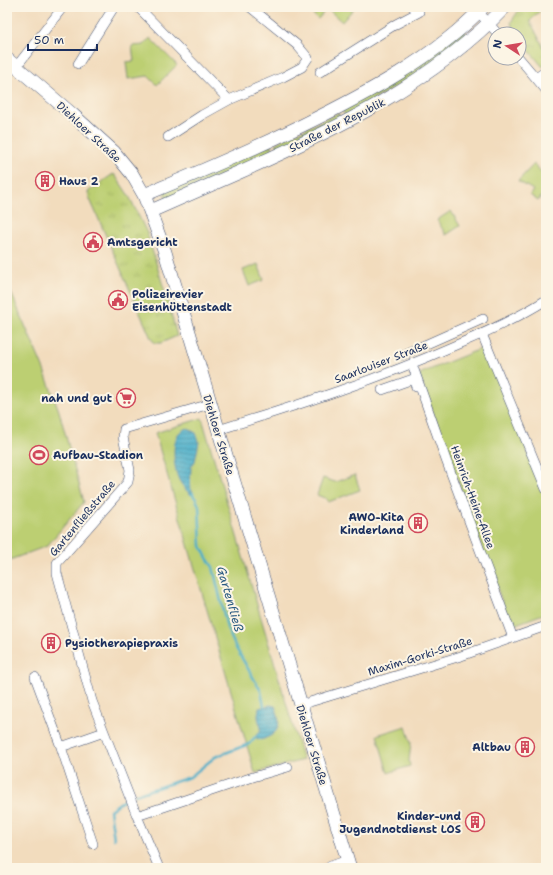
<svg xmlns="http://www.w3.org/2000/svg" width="553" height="875" font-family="'Shantell Sans',sans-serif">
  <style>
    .grass { fill: url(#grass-tufts); stroke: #6c7f68 }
    .park { fill: #bccf72; stroke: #6c7f68 }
    .water { fill: url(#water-rules); stroke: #326e94 }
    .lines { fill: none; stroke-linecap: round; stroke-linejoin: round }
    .stream { stroke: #49aec9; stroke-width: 2.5 }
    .street-casing { stroke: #3b496c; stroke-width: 10 }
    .secondary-casing { stroke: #3b496c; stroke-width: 14 }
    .street { stroke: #fff; stroke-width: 9 }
    .secondary { stroke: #fff; stroke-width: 13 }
    .labels { text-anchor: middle; stroke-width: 4; stroke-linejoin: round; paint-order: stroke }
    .street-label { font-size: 11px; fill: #1b2f5e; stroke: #fcf5e5 }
    .poi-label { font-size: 11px; font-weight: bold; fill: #1b2f5e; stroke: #fcf5e5; text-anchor: start }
    .water-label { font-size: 12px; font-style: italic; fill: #2b5b83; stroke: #fcf5e5 }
  </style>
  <defs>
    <pattern id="grass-tufts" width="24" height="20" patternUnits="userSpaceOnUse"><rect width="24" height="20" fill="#bccf72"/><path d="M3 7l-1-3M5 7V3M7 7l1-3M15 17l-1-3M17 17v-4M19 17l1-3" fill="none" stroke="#a1b265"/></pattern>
    <pattern id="water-rules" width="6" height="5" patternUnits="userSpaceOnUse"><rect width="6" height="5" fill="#49aec9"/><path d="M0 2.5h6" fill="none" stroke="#3c8ea6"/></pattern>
  </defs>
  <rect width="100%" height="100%" fill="#fcf5e5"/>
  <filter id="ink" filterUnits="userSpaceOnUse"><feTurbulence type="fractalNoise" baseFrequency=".025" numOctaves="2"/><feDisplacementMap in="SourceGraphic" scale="8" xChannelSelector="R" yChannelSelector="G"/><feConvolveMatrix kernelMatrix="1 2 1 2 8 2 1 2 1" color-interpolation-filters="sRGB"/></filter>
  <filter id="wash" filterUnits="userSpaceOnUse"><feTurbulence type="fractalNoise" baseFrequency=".012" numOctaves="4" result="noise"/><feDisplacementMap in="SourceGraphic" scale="16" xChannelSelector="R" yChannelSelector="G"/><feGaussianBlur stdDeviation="0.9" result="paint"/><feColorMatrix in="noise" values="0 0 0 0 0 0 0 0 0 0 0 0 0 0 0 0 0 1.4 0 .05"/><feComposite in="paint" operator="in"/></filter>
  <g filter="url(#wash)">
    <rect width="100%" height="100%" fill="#f2dcbd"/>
    <path class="grass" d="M305,7H328L318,19Z
      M521,7H544L530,21L546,52V65L543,67L519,39V34L514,33L511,22Z
      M463,30L468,36L436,62L346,117L342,110Z
      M338,113L341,119L279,150L276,143Z
      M271,145L274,152L167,199L164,192Z
      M113,174L115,175L129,196L147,233L168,302L177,336L161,343H154L150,336L89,197L88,192L89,191Z"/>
    <path class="park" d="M331,7H355L342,22L329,10Z
      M150,38L177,65L157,85L148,76L128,79L126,62L134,61L132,46L144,45Z
      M534,164L546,177V190L538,201L530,195L533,190L518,181Z
      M451,211L460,226L446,235L437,220Z
      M258,264L264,280L249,286L243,270Z
      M7,283L44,370L59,411L84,502L47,546L7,561Z
      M485,347L546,497V613L511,626L419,374Z
      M202,418L303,760L255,773L155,433Z
      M355,475L360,490L328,502L327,499L317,495L323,478L335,482Z
      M406,726L411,743L409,761L410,766L388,773L377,735Z"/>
    <path class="water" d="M187,428L196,433L199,442L195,461L191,467L190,487L193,493L191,495C187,491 182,486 179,480C174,470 171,443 179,433C181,431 184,429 187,428Z
      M270,705L275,706C280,718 282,731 268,737C262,740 260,741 255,737C266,727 258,726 258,715C258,713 259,710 259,708Z"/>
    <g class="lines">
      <path class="stream" d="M193,493L192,494L196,499L199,506L201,546L207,558L213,567L227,628L236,648L261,691L264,706
        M135,795L190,777L215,757L249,744L255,737
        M114,839L110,810L124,800"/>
    </g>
  </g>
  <g filter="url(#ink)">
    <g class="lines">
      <g class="street-casing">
        <path id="street" d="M138,7L229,100L283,77L302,67L308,58L297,45L250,7
          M475,8L498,34
          M519,58L546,90
          M78,64L114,7
          M16,67L63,7
          M320,72L396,24L419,12L413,7
          M536,78L546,71
          M168,137L202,115L229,100
          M482,334L546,489
          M402,355L483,319
          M412,364L446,460L513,638
          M382,390L413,379L416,387
          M218,430C299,405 379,379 456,345C487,332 518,318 546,300
          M35,677L61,747L104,732
          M300,705L461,656L546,626
          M61,747L93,844
          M137,816L253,777L288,767
          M159,868L137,816L92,701L57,573V563L128,482L130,470L123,437L124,429L210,404"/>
      </g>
      <g class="secondary-casing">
        <path id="secondary" d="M7,59L72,114L114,152L132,174L144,195L165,252L350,868
          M144,195C198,173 251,150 303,125C364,95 436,57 483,7
          M151,211C181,198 212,184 242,171C337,129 432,83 505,7
          M331,868L348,862"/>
      </g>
      <use href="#street" class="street"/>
      <use href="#secondary" class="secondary"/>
    </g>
  </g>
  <defs>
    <g id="building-ring" transform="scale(1)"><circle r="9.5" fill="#fcf5e5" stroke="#d1495b" stroke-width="1.5"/><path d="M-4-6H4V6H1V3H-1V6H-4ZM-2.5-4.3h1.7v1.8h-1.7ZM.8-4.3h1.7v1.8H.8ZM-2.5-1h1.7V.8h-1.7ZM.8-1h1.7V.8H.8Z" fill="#d1495b"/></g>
    <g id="civic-ring" transform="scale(1)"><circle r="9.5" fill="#fcf5e5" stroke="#d1495b" stroke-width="1.5"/><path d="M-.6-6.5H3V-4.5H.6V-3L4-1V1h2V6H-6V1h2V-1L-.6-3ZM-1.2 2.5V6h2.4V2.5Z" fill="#d1495b"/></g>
    <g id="supermarket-ring" transform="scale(1)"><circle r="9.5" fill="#fcf5e5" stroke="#d1495b" stroke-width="1.5"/><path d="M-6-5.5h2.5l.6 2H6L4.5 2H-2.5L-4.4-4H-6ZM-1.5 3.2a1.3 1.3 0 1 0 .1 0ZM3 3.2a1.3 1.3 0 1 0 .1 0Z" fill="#d1495b"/></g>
    <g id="stadium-ring" transform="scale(1)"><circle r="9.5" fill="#fcf5e5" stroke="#d1495b" stroke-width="1.5"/><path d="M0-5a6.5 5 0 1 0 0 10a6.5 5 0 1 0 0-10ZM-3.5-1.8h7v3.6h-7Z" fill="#d1495b"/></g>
  </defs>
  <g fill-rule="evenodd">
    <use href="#building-ring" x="45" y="181"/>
    <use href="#civic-ring" x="93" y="242"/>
    <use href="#civic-ring" x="118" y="300"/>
    <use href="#supermarket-ring" x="126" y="398"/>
    <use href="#stadium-ring" x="39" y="455"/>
    <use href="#building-ring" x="418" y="523"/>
    <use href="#building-ring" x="51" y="643"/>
    <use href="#building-ring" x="525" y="747"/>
    <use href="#building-ring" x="475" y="822"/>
  </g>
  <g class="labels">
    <g class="street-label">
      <text transform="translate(337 125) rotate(-27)" y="4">Straße der Republik</text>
      <text transform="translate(89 132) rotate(43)" y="4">Diehloer Straße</text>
      <text transform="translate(381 362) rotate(-21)" y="4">Saarlouiser Straße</text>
      <text transform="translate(219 435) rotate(73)" y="4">Diehloer Straße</text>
      <text transform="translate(473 497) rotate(70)" y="4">Heinrich-Heine-Allee</text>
      <text transform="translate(82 518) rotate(-50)" y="4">Gartenfließstraße</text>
      <text transform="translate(420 656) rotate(-17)" y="4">Maxim-Gorki-Straße</text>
      <text transform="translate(312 745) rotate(73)" y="4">Diehloer Straße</text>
    </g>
    <g class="poi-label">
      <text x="59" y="185">Haus 2</text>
      <text x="107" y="246">Amtsgericht</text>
      <text x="132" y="298">Polizeirevier<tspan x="132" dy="13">Eisenhüttenstadt</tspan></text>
      <text x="112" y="402" text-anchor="end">nah und gut</text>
      <text x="53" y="459">Aufbau-Stadion</text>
      <text x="404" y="521" text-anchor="end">AWO-Kita<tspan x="404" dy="13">Kinderland</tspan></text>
      <text x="65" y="647">Pysiotherapiepraxis</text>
      <text x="511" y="751" text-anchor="end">Altbau</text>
      <text x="461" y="820" text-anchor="end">Kinder-und<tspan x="461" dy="13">Jugendnotdienst LOS</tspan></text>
    </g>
    <g class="water-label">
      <text transform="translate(230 599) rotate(74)" y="4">Gartenfließ</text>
    </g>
  </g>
  <rect width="553" height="875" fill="none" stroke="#fcf5e5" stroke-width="24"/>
  <g transform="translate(507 46) rotate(282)"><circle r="19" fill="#fcf5e5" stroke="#a2a6af"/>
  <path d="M0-3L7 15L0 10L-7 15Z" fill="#d1495b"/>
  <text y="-6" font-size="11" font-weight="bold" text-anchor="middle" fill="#1b2f5e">N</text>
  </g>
  <path d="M28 44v6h69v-6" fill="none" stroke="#1b2f5e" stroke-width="2"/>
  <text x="34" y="44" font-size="12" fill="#1b2f5e" stroke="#fcf5e5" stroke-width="3" paint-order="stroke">50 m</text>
</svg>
